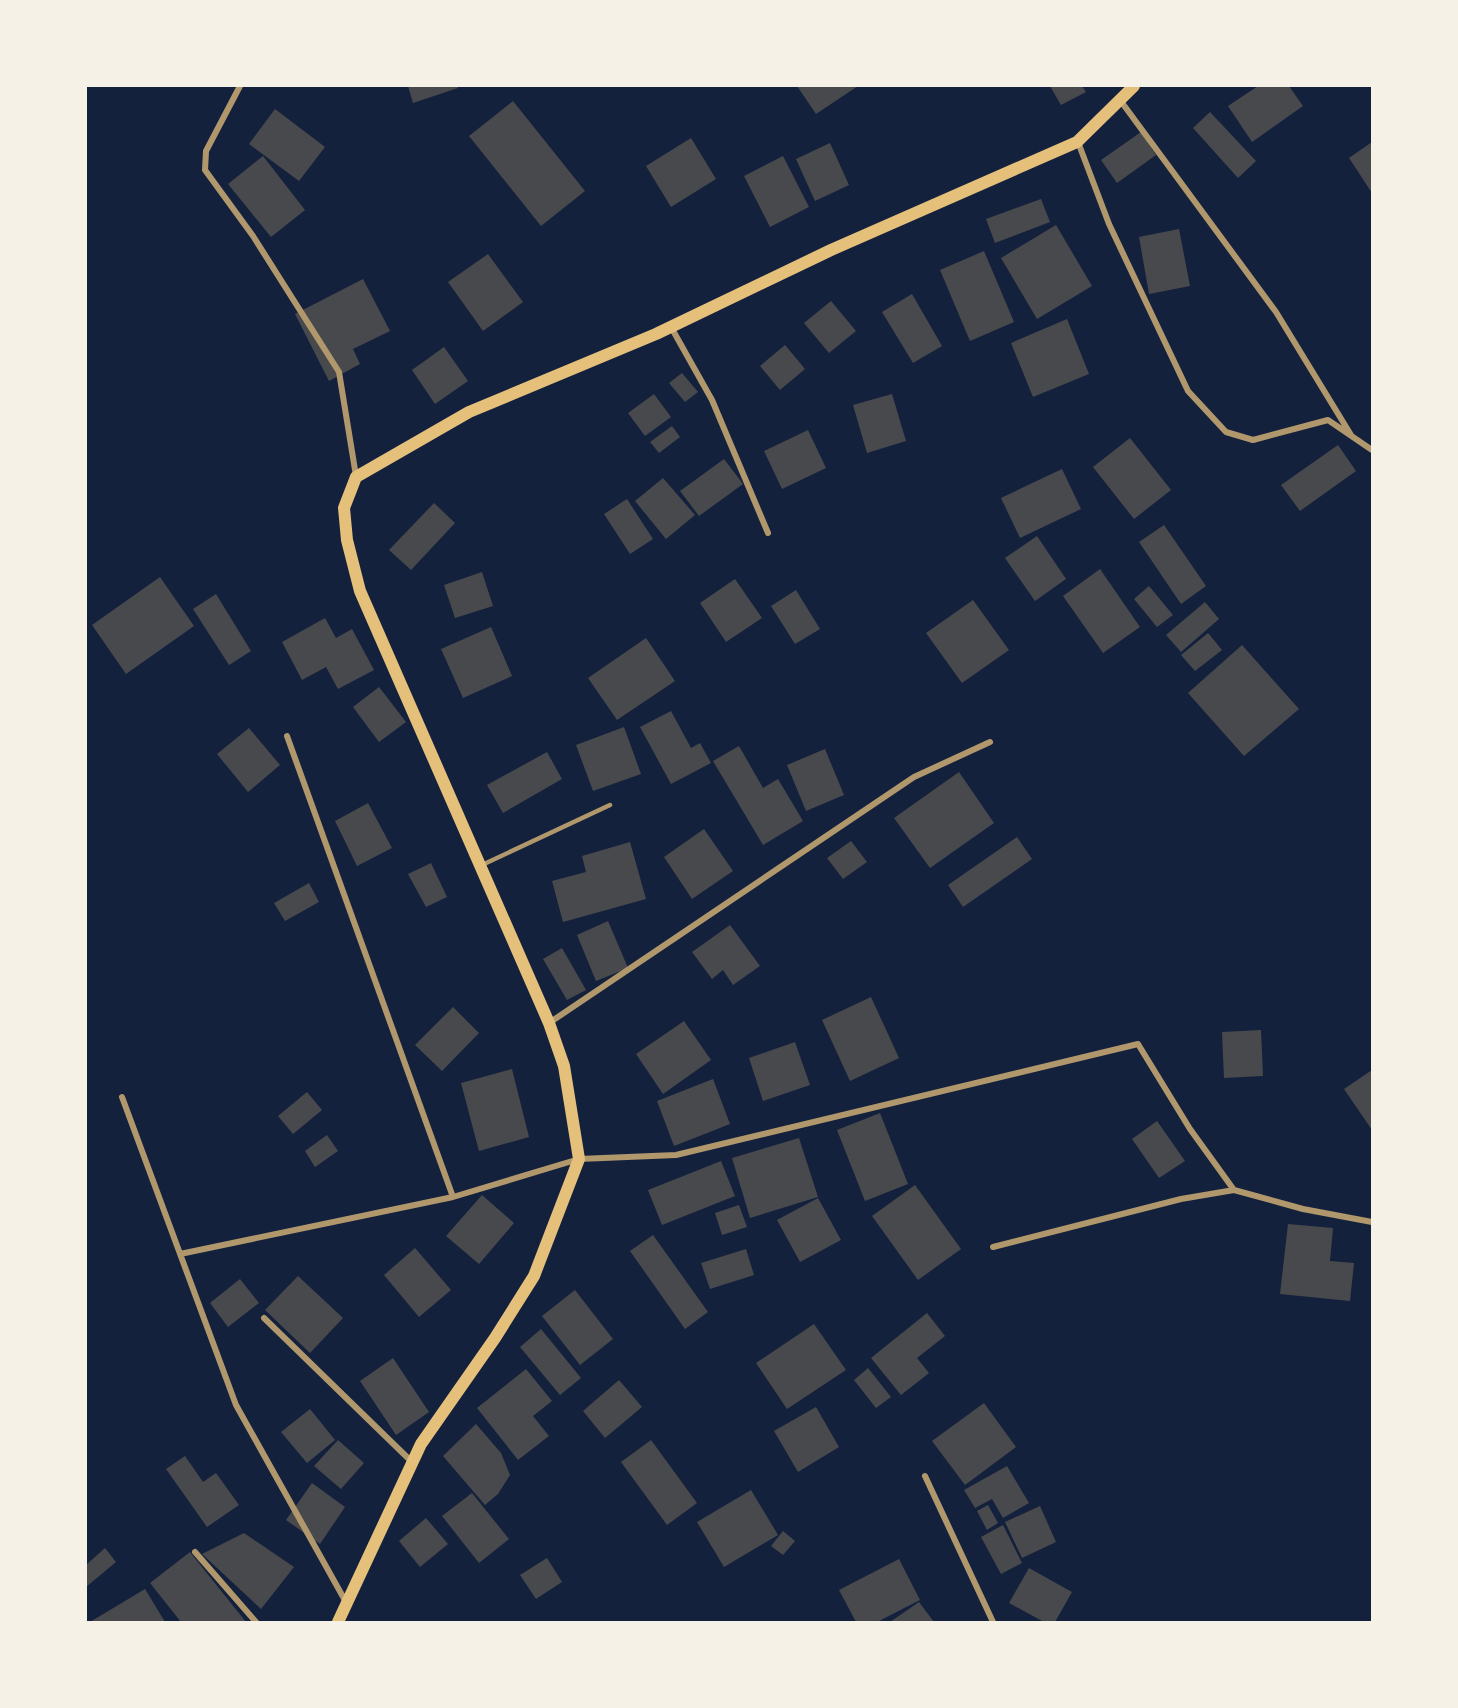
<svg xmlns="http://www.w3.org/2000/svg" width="1458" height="1708" font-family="'Fira Sans',sans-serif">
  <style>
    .building { fill: #48494c }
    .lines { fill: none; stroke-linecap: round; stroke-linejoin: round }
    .service { stroke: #b1986c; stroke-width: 4.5 }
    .minor { stroke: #b1986c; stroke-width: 6 }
    .secondary { stroke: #e5c07b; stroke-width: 12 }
  </style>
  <rect width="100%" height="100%" fill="#14213d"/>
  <path class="building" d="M408,86H457L458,88L413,103Z
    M797,86H858L816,114Z
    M1050,86H1082L1086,92L1061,105Z
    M1258,86H1289L1303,106L1252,142L1228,106Z
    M513,101L585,191L541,226L469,136Z
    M275,109L325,147L299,181L249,144Z
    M1210,112L1256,161L1238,178L1193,128Z
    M1141,132L1156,155L1117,183L1101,160Z
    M691,138L716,179L671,207L646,166Z
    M1372,142V193L1349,158Z
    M830,143L849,185L815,201L796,159Z
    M263,156L305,210L271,237L228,184Z
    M783,156L809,207L770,227L744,176Z
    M1041,199L1050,222L995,243L986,219Z
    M1056,225L1092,286L1037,319L1001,258Z
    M1179,229L1190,286L1149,294L1139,237Z
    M984,251L1014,322L970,341L940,270Z
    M488,254L523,302L483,331L448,282Z
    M363,279L390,331L353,349L360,364L329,381L295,314Z
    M912,294L942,346L913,363L882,312Z
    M831,301L856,331L829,353L804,323Z
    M1067,319L1089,374L1033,397L1011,343Z
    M785,345L805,369L780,390L760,366Z
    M444,347L468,381L435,404L412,370Z
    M682,373L698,392L685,402L669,383Z
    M654,394L671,417L645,436L628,413Z
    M892,394L906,441L867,453L853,405Z
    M672,426L680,437L659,453L650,442Z
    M808,430L826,468L782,489L764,451Z
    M1130,438L1171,490L1134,519L1093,467Z
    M1338,445L1356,471L1300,511L1281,485Z
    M724,459L743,484L699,516L680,491Z
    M1062,469L1081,509L1020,538L1001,498Z
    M663,478L695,515L666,539L635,501Z
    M627,499L653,539L630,554L604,514Z
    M434,503L455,523L411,570L389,550Z
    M1164,525L1206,586L1181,604L1139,542Z
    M1037,536L1066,579L1035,601L1005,558Z
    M1100,569L1140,627L1103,653L1063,596Z
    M482,572L493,606L455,618L444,585Z
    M160,577L194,626L126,674L92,625Z
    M735,579L762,618L726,642L700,603Z
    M1149,586L1173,615L1157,627L1134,599Z
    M796,590L820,629L795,644L771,606Z
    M216,594L251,651L229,665L193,609Z
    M973,600L1009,650L962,683L926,633Z
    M1205,602L1219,619L1181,652L1166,635Z
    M325,618L336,638L352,629L374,670L338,689L326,667L302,680L282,642Z
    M491,627L512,676L463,698L441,649Z
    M1208,633L1222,650L1195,671L1181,655Z
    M646,638L675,681L617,720L588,678Z
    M1242,645L1299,709L1244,756L1188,693Z
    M379,687L406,722L379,742L353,707Z
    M671,711L691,748L700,743L711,763L671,784L640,727Z
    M624,727L641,774L593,791L576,745Z
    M249,728L280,765L248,792L217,754Z
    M739,746L763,788L778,779L803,821L763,845L713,761Z
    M825,749L844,795L806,811L787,765Z
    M547,752L562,779L503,813L487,785Z
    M959,772L994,823L930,868L894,818Z
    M368,803L392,848L357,866L335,821Z
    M704,829L733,871L692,899L664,857Z
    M1017,837L1032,859L963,907L948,885Z
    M851,841L867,862L843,879L827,858Z
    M630,842L646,899L563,922L552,881L586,872L582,856Z
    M431,863L447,897L426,907L408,874Z
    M309,883L319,902L285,921L274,903Z
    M608,921L628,968L596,981L577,935Z
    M730,925L760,966L733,985L723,970L712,979L692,952Z
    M562,948L586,990L567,1000L543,959Z
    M871,997L899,1058L850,1081L822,1020Z
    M453,1007L479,1033L442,1071L415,1045Z
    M684,1021L711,1060L663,1094L636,1054Z
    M1261,1030L1263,1076L1224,1078L1222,1032Z
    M795,1042L810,1085L763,1101L749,1058Z
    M512,1069L529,1137L479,1151L461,1083Z
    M1372,1070V1130L1344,1089Z
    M713,1079L730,1124L674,1146L657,1101Z
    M307,1092L322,1110L293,1134L278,1116Z
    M880,1113L908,1184L865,1201L837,1130Z
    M1157,1121L1185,1161L1159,1178L1132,1139Z
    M327,1135L338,1151L315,1167L305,1151Z
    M799,1138L818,1197L750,1218L732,1158Z
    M721,1161L735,1196L662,1225L648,1190Z
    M915,1185L961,1249L918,1280L872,1216Z
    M482,1195L514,1223L479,1264L446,1236Z
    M818,1198L841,1240L800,1262L777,1220Z
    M739,1205L747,1227L722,1235L715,1213Z
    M1288,1224L1333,1228L1330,1261L1354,1263L1350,1301L1280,1294Z
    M653,1235L708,1312L685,1329L630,1251Z
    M415,1248L451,1290L419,1317L384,1275Z
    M746,1249L754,1275L710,1289L701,1263Z
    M298,1276L343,1318L310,1353L265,1310Z
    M240,1279L259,1303L228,1327L210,1303Z
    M575,1290L613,1339L580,1365L542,1316Z
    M927,1313L945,1336L917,1358L929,1373L901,1395L871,1358Z
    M814,1324L846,1370L787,1409L756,1363Z
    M541,1329L581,1378L560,1395L520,1347Z
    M393,1358L429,1412L396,1435L360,1381Z
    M868,1368L891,1397L876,1408L854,1380Z
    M526,1369L552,1401L533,1416L549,1436L518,1460L477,1408Z
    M619,1380L642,1407L605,1438L583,1411Z
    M984,1403L1016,1447L965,1485L932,1441Z
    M816,1407L839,1447L798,1472L774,1431Z
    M310,1409L335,1440L307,1463L281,1432Z
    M476,1424L501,1453L510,1475L498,1494L485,1505L443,1456Z
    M338,1440L364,1463L341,1489L314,1466Z
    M651,1440L697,1503L667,1525L621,1462Z
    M185,1456L203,1482L216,1473L239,1505L207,1527L166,1469Z
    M1007,1466L1029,1503L1003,1518L992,1499L975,1508L964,1490Z
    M312,1483L345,1507L320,1544L286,1520Z
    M751,1490L778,1535L724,1567L697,1522Z
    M472,1493L509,1539L479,1563L442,1516Z
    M988,1505L998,1523L987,1530L977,1511Z
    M1040,1506L1056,1542L1022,1558L1005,1522Z
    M426,1518L448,1544L420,1567L399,1541Z
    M1003,1525L1022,1563L1001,1574L981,1537Z
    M783,1531L795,1541L783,1555L771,1546Z
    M244,1533L294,1567L261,1609L202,1554Z
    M105,1548L116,1562L86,1587V1565Z
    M190,1552L246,1622H181L150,1583Z
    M547,1558L562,1582L536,1599L520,1575Z
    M899,1559L920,1600L877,1622H856L839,1590Z
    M1029,1568L1072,1592L1055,1622H1044L1009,1603Z
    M145,1589L165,1622H90Z
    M919,1602L934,1622H890Z"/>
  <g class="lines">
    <path class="service" d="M482,865L610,805"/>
    <path class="minor" d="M240,86L206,151L205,170L253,236L339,372L356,476
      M1120,100L1276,312L1351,435
      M1078,142L1109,224L1188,391L1226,432L1253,440L1328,420L1372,450
      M671,327L712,400L768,533
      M287,736L453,1197
      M549,1023L914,777L990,742
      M122,1097L236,1405L347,1604
      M993,1247L1181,1199L1234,1190L1303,1209L1372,1222
      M180,1254L453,1197L579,1159L676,1155L1138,1044L1190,1129L1234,1190
      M264,1318L412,1462
      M925,1476L993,1622
      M195,1552L256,1622"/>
    <path class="secondary" d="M338,1622L421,1444L495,1338L534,1276L579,1159L564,1066L549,1023L360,591L347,540L344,508L356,477L469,412L656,334L831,250L1077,142L1134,86"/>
  </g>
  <rect width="1458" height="1708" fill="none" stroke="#f6f1e7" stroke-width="174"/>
</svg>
